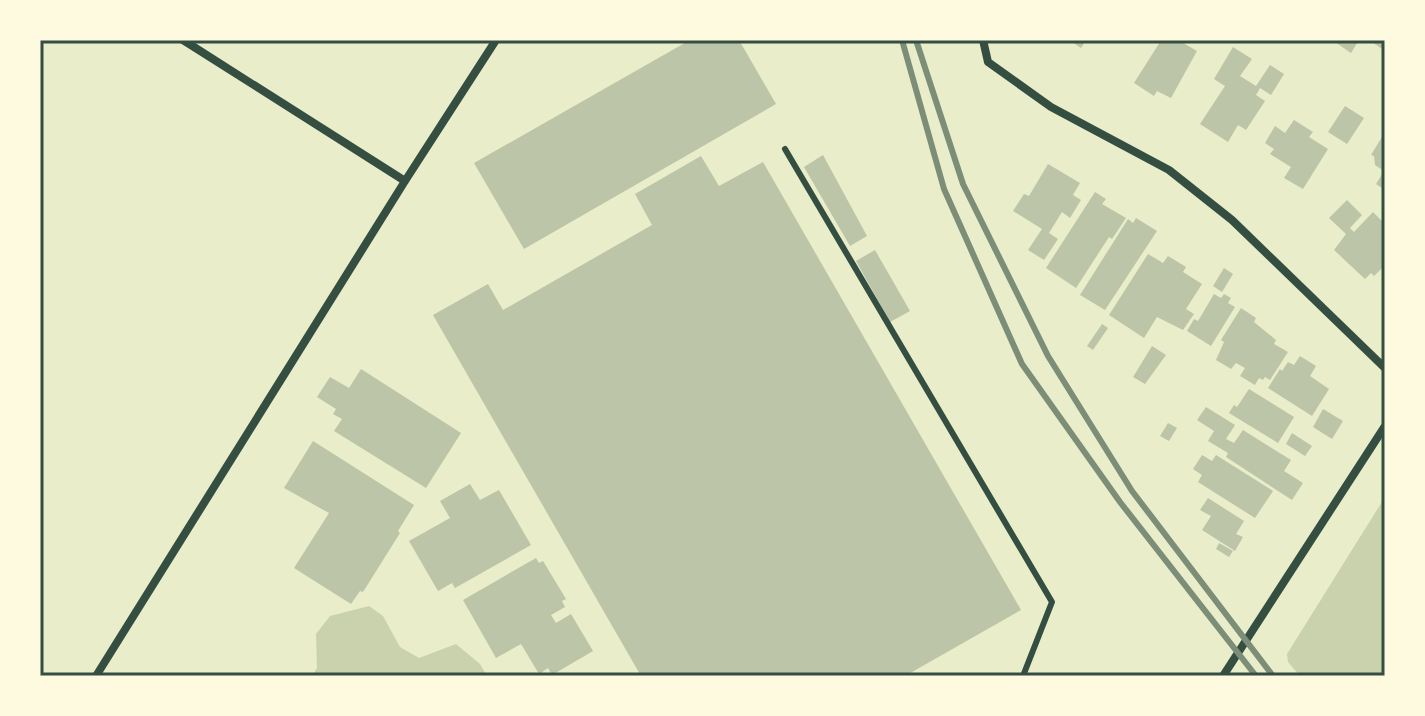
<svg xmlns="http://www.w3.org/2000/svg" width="1425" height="716" font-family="'Noto Sans',sans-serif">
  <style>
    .green { fill: #cad2ad }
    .building { fill: #bcc5a7 }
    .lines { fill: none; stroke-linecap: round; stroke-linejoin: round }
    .service { stroke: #344e41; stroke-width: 6 }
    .minor { stroke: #344e41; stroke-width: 8 }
    .rail { stroke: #7c8e77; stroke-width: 6 }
    .neatline { fill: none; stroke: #344e41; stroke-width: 3 }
  </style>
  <rect width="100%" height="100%" fill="#e9edc9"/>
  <path class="green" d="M1385,497V676H1300L1288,662L1287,654Z
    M369,606L383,616L400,647L419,658L456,644L480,664L487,676H312L317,668L316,634L330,616Z"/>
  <path class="building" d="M690,40H739L776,104L524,249L474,163Z
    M1069,40H1086L1081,48Z
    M1163,40H1178L1197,51L1171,98L1157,91L1154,96L1134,83L1160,42Z
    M1332,40H1359L1351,53Z
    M1369,40H1385V51Z
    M1233,47L1252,59L1240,76L1256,86L1270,65L1284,74L1271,95L1260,88L1256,95L1265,101L1246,130L1238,125L1228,142L1200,124L1225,86L1214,79Z
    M1345,106L1364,118L1347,144L1328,132Z
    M1294,120L1313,132L1309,137L1328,149L1303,189L1284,178L1291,167L1270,154L1274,149L1265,143L1275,126L1285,133Z
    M1385,132V190L1376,184L1384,171L1375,165L1374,156L1371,155Z
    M823,155L867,236L850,246L804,167Z
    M701,156L719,186L763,162L1021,610L905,676H641L433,315L488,284L503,310L652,225L635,194Z
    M1048,164L1080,183L1073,195L1081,200L1070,218L1062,212L1049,233L1058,239L1044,260L1028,250L1042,229L1013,211L1024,194L1029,196Z
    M1095,192L1106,199L1102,204L1126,218L1112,239L1109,237L1076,288L1046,268Z
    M1347,200L1362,215L1350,228L1354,232L1373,212L1385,224V258L1383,260L1385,265L1374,276L1371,273L1365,279L1334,250L1346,234L1329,218Z
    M1136,218L1157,231L1105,310L1080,295L1128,219L1133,223Z
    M875,250L910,311L890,322L856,261Z
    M1148,254L1163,263L1168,256L1186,267L1183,272L1202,284L1186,309L1194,314L1183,330L1157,317L1144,338L1109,315Z
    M1224,268L1233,274L1222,292L1213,286Z
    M1214,294L1221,298L1224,294L1231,298L1228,303L1235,307L1211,346L1187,331L1194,319L1198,321Z
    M1241,308L1256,318L1254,322L1276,340L1274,344L1288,352L1270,380L1265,377L1263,380L1259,378L1255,385L1240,376L1245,368L1236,363L1231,369L1216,360L1224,342L1221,340Z
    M1102,324L1108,328L1093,350L1087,346Z
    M1152,346L1166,355L1145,384L1133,377Z
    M1300,356L1316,366L1310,376L1329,389L1312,416L1268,388L1280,369L1282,371L1288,362L1294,365Z
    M361,369L461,433L426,488L334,431L342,419L333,414L336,409L317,397L330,377L349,388Z
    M1249,389L1294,417L1278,443L1229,413L1234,405L1237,407Z
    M1206,407L1235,425L1226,439L1234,443L1243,430L1291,460L1284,471L1303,483L1292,500L1226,457L1228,453L1208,441L1214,431L1197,420Z
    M1323,409L1343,421L1332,439L1313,427Z
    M1168,423L1177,428L1169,441L1160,436Z
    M1292,433L1312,446L1305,456L1286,444Z
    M313,441L414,505L398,531L400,533L363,592L360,591L351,604L294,568L329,513L284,488Z
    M1202,455L1212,461L1216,455L1273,491L1255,518L1198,482L1202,475L1193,469Z
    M470,484L480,500L499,490L531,545L455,588L452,583L438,591L409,541L450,518L440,501Z
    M1208,498L1244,521L1236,534L1243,537L1235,551L1202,530L1211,516L1200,510Z
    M1219,543L1233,551L1229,557L1216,549Z
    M536,558L539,563L543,561L566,599L562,601L565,607L551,615L556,623L571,614L593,651L552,675L548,668L539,674L521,644L496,658L463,600Z"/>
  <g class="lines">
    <path class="service" d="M785,149L1052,602L1023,676"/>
    <path class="minor" d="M183,40L405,181
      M983,40L988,62L1051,107L1169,170L1232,220L1385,368
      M96,676L405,181L496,40
      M1223,676L1385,426"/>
    <path class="rail" d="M902,40L944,189L1022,364L1120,502L1256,676
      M916,40L963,184L1048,356L1132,491L1273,676"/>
  </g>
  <rect width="1425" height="716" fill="none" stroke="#fefae0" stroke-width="84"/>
  <rect x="42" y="42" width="1341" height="632" class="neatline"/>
</svg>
